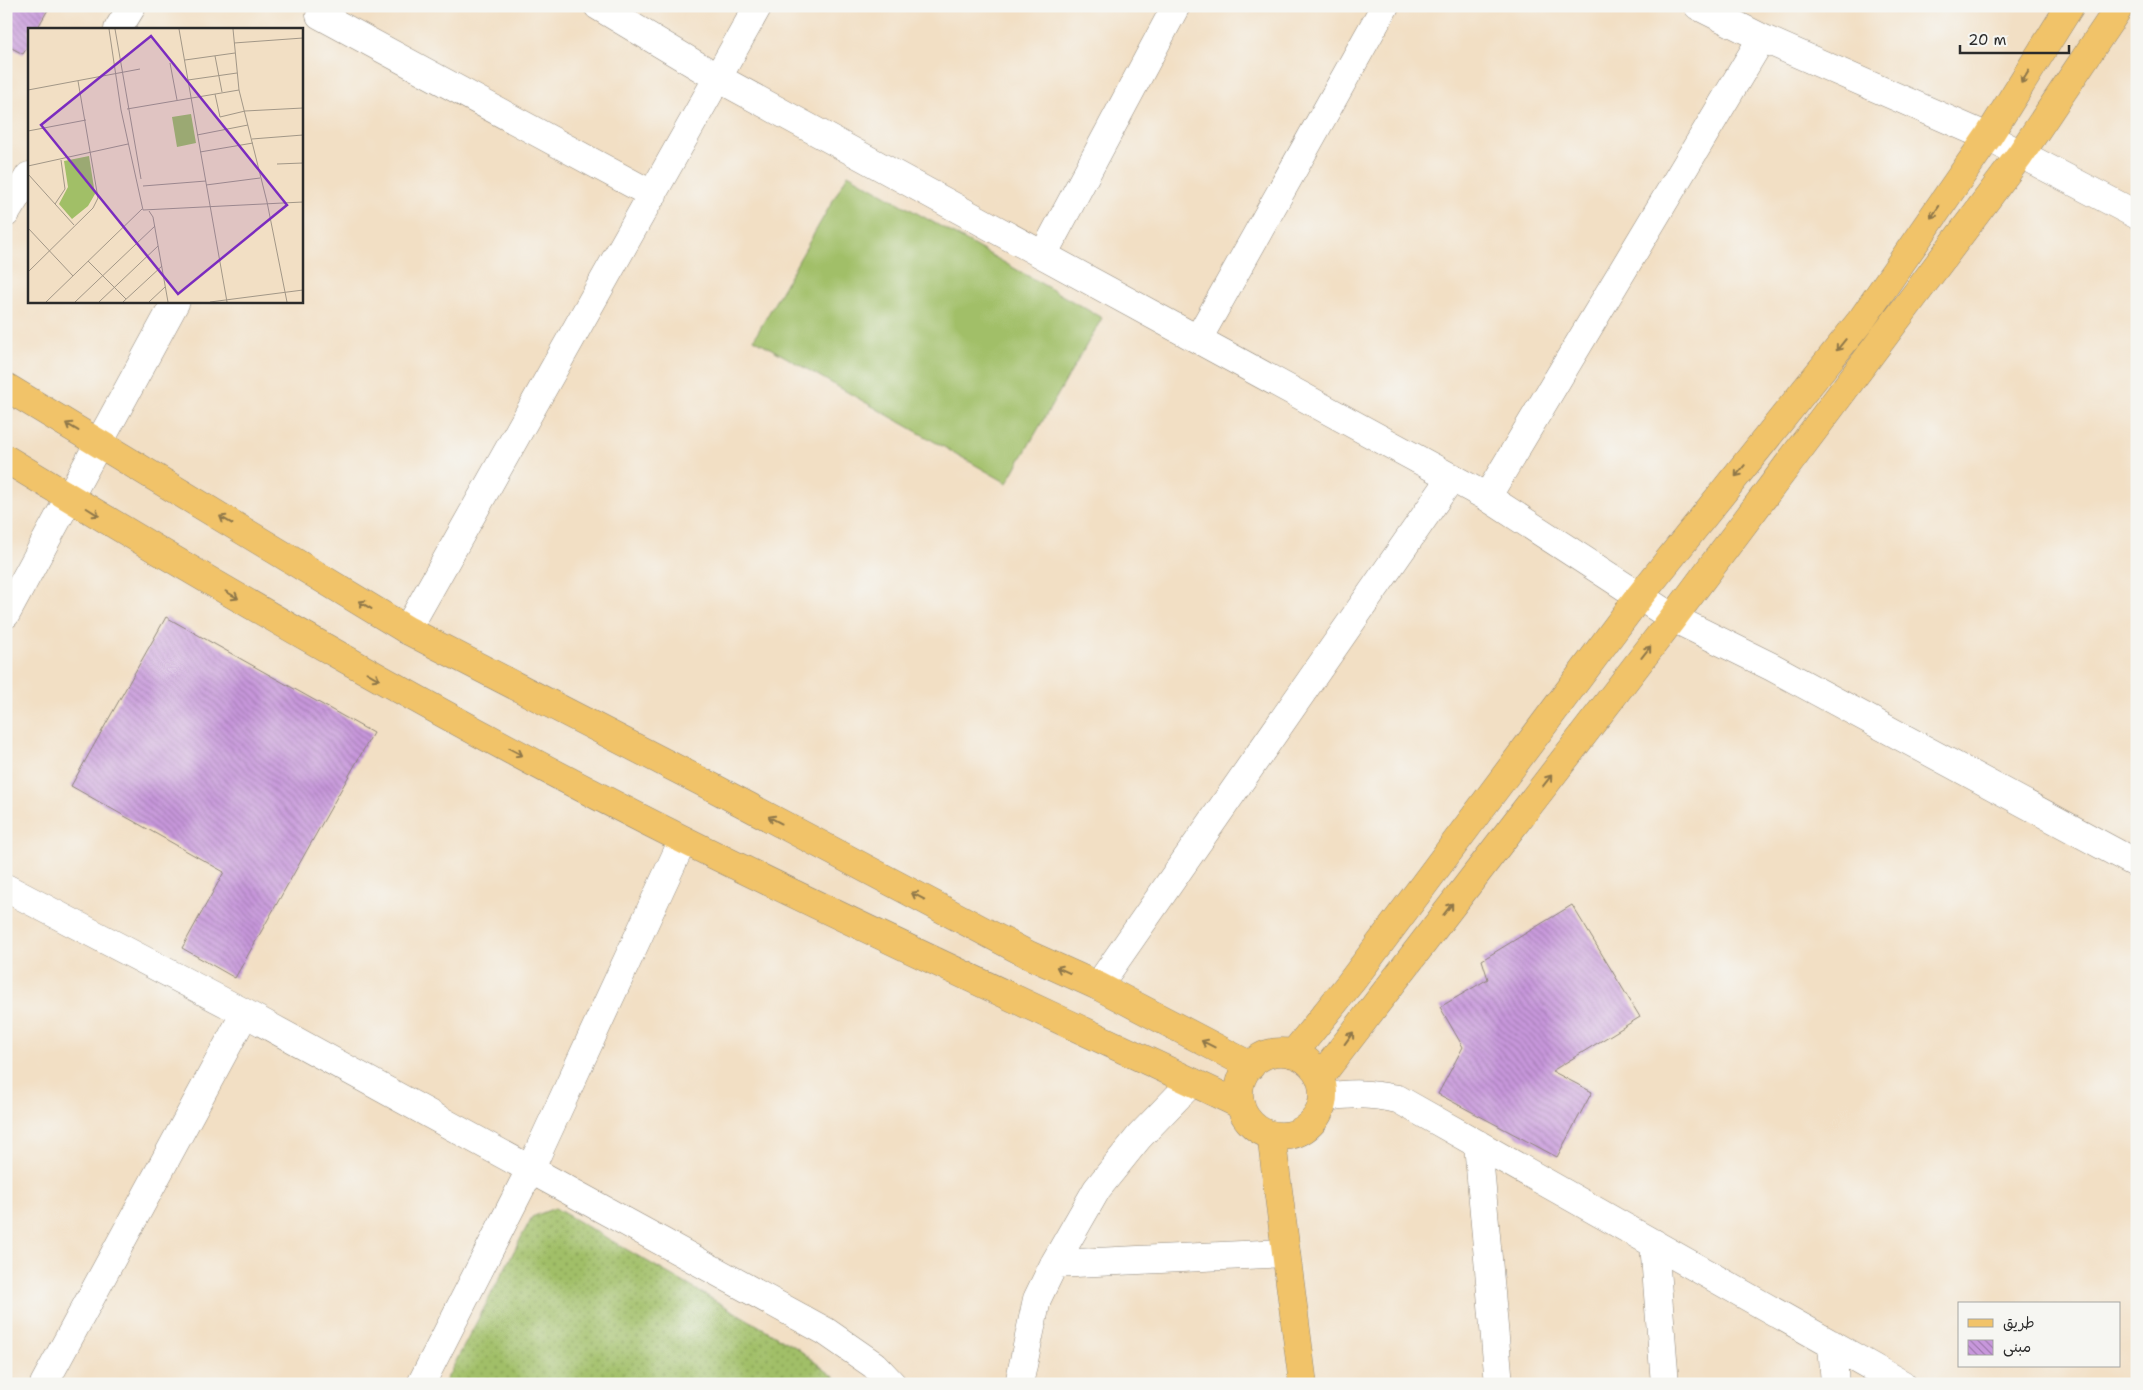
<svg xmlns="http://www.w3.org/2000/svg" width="2143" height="1390" font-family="'Shantell Sans','Playpen Sans Arabic',sans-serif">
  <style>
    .grass { fill: url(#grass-dots); stroke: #667549 }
    .pitch { fill: #a1bf67; stroke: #667549 }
    .building { fill: url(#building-back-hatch) }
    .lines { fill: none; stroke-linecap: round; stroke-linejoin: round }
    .minor-casing { stroke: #8e8578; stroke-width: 29 }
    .major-casing { stroke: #8e8578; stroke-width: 29 }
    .minor { stroke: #fff; stroke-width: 28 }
    .major { stroke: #f1c369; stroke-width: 28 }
    .oneway { stroke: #8e774a }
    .inset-road { fill: none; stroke: #a29787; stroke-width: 1 }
    .view { fill: #7b2cbf; fill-opacity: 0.15; stroke: #7b2cbf; stroke-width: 2.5 }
    .inset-edge { fill: none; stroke: #2b2b2b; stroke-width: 2.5 }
  </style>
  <defs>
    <pattern id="grass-dots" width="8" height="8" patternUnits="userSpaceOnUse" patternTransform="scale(1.25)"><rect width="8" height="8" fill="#a1bf67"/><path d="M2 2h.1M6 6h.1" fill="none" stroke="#839b55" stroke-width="1.8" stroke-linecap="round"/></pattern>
    <pattern id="building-back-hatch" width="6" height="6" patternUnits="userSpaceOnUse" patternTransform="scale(1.25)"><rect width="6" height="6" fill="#c797db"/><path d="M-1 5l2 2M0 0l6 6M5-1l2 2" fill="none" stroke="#a27bb2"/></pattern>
  </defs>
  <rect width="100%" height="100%" fill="#f6f6f2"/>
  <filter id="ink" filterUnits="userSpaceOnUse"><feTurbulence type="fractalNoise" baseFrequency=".02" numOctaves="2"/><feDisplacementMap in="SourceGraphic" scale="10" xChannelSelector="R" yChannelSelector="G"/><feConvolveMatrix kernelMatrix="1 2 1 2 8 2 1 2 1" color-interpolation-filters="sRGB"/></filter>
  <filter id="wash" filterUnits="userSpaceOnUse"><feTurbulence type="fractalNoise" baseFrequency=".0096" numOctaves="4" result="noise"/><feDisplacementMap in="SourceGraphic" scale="20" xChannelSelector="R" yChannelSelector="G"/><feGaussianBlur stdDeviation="1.12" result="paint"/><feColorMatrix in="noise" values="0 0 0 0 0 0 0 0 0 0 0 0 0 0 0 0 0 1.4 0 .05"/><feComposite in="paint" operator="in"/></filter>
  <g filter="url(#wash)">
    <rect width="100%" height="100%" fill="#f2dfc4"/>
    <path class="grass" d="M555,1208L797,1348L843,1384H444L532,1217Z"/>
    <path class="pitch" d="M848,174L1102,318L1007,483L754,339Z"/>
    <g id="blocks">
      <path class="building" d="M6,6H50L37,29H29V44L23,54L6,45Z
        M166,617L373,733L235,978L182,948L224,872L71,786Z
        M1572,905L1640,1017L1552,1071L1592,1092L1557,1157L1438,1094L1463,1047L1440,1007L1488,979L1482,960Z"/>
    </g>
  </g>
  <g filter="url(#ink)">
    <use href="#blocks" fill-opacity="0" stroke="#8e8578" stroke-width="1"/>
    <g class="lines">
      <g class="minor-casing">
        <path id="minor" d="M598,6L718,78L1487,497L1673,618L1772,667L2137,864
          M1698,6L1762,38L1988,137L2137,215
          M320,15L653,195
          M118,29L131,8
          M6,213L29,176
          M1043,255L1176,6
          M1198,339L1385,6
          M1487,497L1762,38
          M6,614L176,301
          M407,630L758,6
          M6,888L245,1013L825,1331L874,1365L892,1384
          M1098,986L1452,477
          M1324,1098C1350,1092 1372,1094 1398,1099L1902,1384
          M1478,1144L1499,1384
          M1654,1243L1665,1384
          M1054,1264L1286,1253
          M1832,1344L1835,1384
          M44,1384L245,1013
          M421,1384L530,1170L683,840
          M1019,1384L1037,1299L1054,1264L1097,1189L1139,1137L1192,1082"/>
      </g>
      <g class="major-casing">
        <path id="major" d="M6,387L407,630L712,787L1029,955L1098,986L1251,1066
          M6,459C228,594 452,724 684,840C868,932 1056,1017 1241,1105
          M1239 1094a42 42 0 1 1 84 0a42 42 0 1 1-84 0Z
          M1293,1054L1351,982L1639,597L1862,319L1988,137L2070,6
          M1320,1077L1673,618L2020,155L2120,6
          M1271,1135L1303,1384"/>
      </g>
      <use href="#minor" class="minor"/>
      <use href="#major" class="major"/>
    </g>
    <defs><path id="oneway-shaft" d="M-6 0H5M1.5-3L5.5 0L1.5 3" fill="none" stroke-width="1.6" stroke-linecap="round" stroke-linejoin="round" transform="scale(1.25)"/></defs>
    <g class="oneway">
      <use href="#oneway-shaft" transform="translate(2025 77) rotate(122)"/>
      <use href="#oneway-shaft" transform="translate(1935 212) rotate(125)"/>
      <use href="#oneway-shaft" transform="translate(1841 345) rotate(129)"/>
      <use href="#oneway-shaft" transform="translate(72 427) rotate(-149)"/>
      <use href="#oneway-shaft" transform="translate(1740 471) rotate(129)"/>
      <use href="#oneway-shaft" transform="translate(93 512) rotate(32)"/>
      <use href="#oneway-shaft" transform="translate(226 520) rotate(-149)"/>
      <use href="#oneway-shaft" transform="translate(232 595) rotate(30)"/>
      <use href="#oneway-shaft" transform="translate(365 605) rotate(-149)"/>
      <use href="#oneway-shaft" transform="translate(1646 652) rotate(-52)"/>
      <use href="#oneway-shaft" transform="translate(373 676) rotate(30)"/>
      <use href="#oneway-shaft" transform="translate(516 752) rotate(28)"/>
      <use href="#oneway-shaft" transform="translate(1547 781) rotate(-52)"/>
      <use href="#oneway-shaft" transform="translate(775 820) rotate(-152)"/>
      <use href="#oneway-shaft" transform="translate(918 896) rotate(-152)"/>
      <use href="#oneway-shaft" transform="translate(1448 909) rotate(-52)"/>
      <use href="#oneway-shaft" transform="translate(1063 970) rotate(-155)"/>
      <use href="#oneway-shaft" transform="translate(1349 1038) rotate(-54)"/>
      <use href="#oneway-shaft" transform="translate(1208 1044) rotate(-153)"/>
    </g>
  </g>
  <g transform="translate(28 28)">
    <rect width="275" height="275" fill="#f2dfc4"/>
    <path d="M61,128L67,166L60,178L44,191L31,176L40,159L36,133Z" fill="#a1bf67"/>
    <path d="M163,86L168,115L149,119L144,89Z" fill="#a1bf67"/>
    <path class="inset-road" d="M81,1L93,82L115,182L275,174M87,1L113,151M151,1L199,274M205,1L211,62L239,174L259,274M206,15L275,10M187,28L194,64M157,32L207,25M142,35L149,72M160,52L209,45M0,62L112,41M187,66L192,89L217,83L275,80M99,81L211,62M0,103L58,92M169,107L220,97M224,111L275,107M172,124L225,115M249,136L275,135M0,138L100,116M0,146L46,197M178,157L232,150M115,158L178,153M27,176L37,161L33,132M121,183L125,189L140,274M0,200L45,248M60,233L98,271M0,244L65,180L70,170L50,53M18,274L114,181M47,274L127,198M71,274L130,218M95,274L134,238M121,274L137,259M182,274L275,262"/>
    <path class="view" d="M123,8L259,177L150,266L13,97Z"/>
    <rect width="275" height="275" class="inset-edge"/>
  </g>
  <rect width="2143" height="1390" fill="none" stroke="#f6f6f2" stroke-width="25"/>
  <rect x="1958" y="1302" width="162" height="65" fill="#f6f6f2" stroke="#a5a5a2"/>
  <rect x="1968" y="1319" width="25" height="8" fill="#f1c369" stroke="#a5a5a2"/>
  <text x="2003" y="1328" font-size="15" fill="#2b2b2b">طريق</text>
  <rect x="1968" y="1340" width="25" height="15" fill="url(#building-back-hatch)" stroke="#a5a5a2"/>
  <text x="2003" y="1352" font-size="15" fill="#2b2b2b">مبنى</text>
  <path d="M1960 45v8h109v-8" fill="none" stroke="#2b2b2b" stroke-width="2.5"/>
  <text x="1968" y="45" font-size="15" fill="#2b2b2b" stroke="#f6f6f2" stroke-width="4" paint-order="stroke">20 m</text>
</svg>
